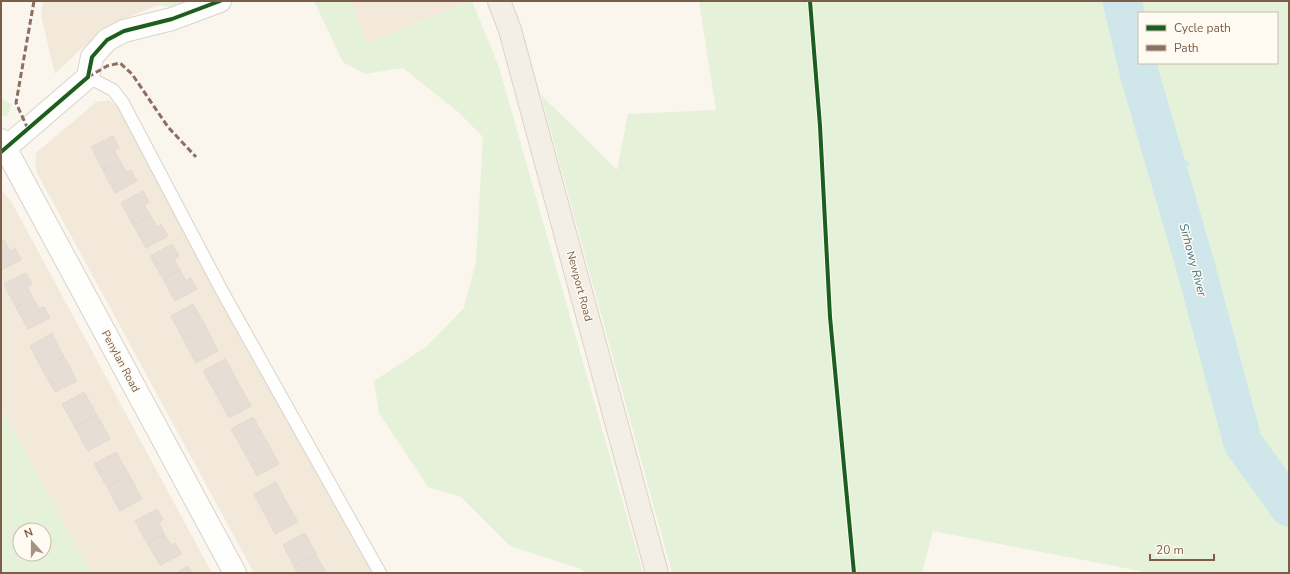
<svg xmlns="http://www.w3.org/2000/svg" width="1290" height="574" font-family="'Nunito Sans',sans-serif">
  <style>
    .residential { fill: #f3e9db }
    .green { fill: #e5f1d8; fill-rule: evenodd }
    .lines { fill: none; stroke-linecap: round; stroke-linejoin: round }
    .stream { stroke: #cfe7eb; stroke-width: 6 }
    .river { stroke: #cfe7eb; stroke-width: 39 }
    .building { fill: #e6ded5; stroke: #e3d9cf }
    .service-casing { stroke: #d9d3cc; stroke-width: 14 }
    .minor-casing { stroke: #d9d3cc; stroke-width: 24 }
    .secondary-casing { stroke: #dad2ca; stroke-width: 24 }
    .primary-casing { stroke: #dbd2ca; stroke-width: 24 }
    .service { stroke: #fefefc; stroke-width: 12 }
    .minor { stroke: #fefefc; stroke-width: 22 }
    .secondary { stroke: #fefefc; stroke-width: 22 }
    .primary { stroke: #f4efe6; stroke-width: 22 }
    .quiet { stroke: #8d6e63; stroke-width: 3; stroke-dasharray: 6 3; stroke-linecap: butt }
    .cycleway-casing { stroke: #fffaf2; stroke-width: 6 }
    .cycleway { stroke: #1b5e20; stroke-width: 4 }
    .labels { text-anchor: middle; stroke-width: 3; stroke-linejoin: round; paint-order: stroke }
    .street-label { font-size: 11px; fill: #7b5e4a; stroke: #fffaf2 }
    .water-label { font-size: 12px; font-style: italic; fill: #3f7888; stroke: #fffaf2 }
  </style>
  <rect width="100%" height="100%" fill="#faf6ee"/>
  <path class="residential" d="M43,1H158L159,5L120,20L81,49L55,74L41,16Z
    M351,1H471L367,43Z
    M109,100L120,108L374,573H254L37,173L35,164L36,153L96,102Z
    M1,189L11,201L212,573H91L1,407Z"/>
  <path class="green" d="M158,1H196L178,8L159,5Z
    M314,1H351L367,43L472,1L499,67L643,573H585L581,569L510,546L461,497L428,487L379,413L374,381L426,347L464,308L476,261L483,137L456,110L403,68L365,74L343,62Z
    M699,1H1289V573H1139L1140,571L933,531L922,573H672L541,95L617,170L628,114L716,110ZM1139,13H1277V63H1139Z
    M1,98L11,104L9,113L5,117L1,114Z
    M1,407L91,573H1ZM20,530H44V554H20Z"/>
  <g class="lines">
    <path class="stream" d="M1168,172L1186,164"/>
    <path class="river" d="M1122,1L1140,76L1194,261L1243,443L1289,507"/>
  </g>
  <path class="building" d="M113,136L119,148L114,150L120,161L103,170L91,147Z
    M120,161L126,172L131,170L137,181L115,193L103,170Z
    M143,191L149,202L144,205L151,216L133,225L121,203Z
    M151,216L157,227L161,224L168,236L146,248L133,225Z
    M4,240L10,251L15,248L21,260L1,270V241Z
    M172,244L179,256L174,259L180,270L163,279L150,256Z
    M180,270L186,281L191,278L197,289L175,301L163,279Z
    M26,273L32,284L27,287L33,298L16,307L4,284Z
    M33,298L39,309L44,307L50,318L28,329L16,307Z
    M193,304L206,327L183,339L171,316Z
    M206,327L218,351L196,363L183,339Z
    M52,333L64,357L42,369L30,346Z
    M64,357L77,381L55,392L42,369Z
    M225,359L238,382L216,394L203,371Z
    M238,382L251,406L229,418L216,394Z
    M84,392L97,415L75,427L62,404Z
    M97,415L110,439L88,451L75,427Z
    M253,417L266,440L244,452L231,429Z
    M266,440L279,464L257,476L244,452Z
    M116,452L129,475L107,487L94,464Z
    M129,475L142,499L120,511L107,487Z
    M276,482L287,503L265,515L254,494Z
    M287,503L298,522L275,534L265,515Z
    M157,509L163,520L159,523L164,534L147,543L135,521Z
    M305,533L316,554L294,566L283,545Z
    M164,534L171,545L175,543L182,554L160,565L147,543Z
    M316,554L326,573H298L294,566Z
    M188,566L192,573H176Z"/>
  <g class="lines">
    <g class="service-casing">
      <path id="service" d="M88,77L113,90L123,103L222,291L380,573"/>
    </g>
    <g class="minor-casing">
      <path id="minor" d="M1,152L88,77L92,57L107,40L124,31L172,19L220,1"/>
    </g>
    <g class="secondary-casing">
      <path id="secondary" d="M1,140L235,573"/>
    </g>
    <g class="primary-casing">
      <path id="primary" d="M499,1L510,30L657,573"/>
    </g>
    <use href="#service" class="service"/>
    <use href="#minor" class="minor"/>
    <use href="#secondary" class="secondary"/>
    <use href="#primary" class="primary"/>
    <path class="quiet" d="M88,77L107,66L120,63L132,74L168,127L196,157
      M28,129L16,103L34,1"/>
    <g class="cycleway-casing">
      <path id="cycleway" d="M810,1L820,126L830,317L854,573
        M1,152L88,77L92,57L107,40L124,31L172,19L220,1"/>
    </g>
    <use href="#cycleway" class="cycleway"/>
  </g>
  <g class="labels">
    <g class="street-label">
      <text transform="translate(580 286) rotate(75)" y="4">Newport Road</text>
      <text transform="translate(121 361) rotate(62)" y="4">Penylan Road</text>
    </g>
    <g class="water-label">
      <text transform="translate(1193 260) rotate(75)" y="4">Sirhowy River</text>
    </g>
  </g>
  <rect width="1290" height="574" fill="none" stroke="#7b5e4a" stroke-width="4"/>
  <rect x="1138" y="12" width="140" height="52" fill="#fffaf2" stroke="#cabcaf"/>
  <rect x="1146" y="25" width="20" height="6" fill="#1b5e20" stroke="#cabcaf"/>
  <text x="1174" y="32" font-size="12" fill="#7b5e4a">Cycle path</text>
  <rect x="1146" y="45" width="20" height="6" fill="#8d6e63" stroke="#cabcaf"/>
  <text x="1174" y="52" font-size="12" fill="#7b5e4a">Path</text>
  <g transform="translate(32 542) rotate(339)"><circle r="19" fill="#fffaf2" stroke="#cabcaf"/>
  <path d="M0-3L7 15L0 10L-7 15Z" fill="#a79383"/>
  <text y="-6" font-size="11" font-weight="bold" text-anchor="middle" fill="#7b5e4a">N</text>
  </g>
  <path d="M1150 554v6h64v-6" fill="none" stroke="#7b5e4a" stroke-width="2"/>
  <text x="1156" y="554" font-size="12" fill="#7b5e4a" stroke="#fffaf2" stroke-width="3" paint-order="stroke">20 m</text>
</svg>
